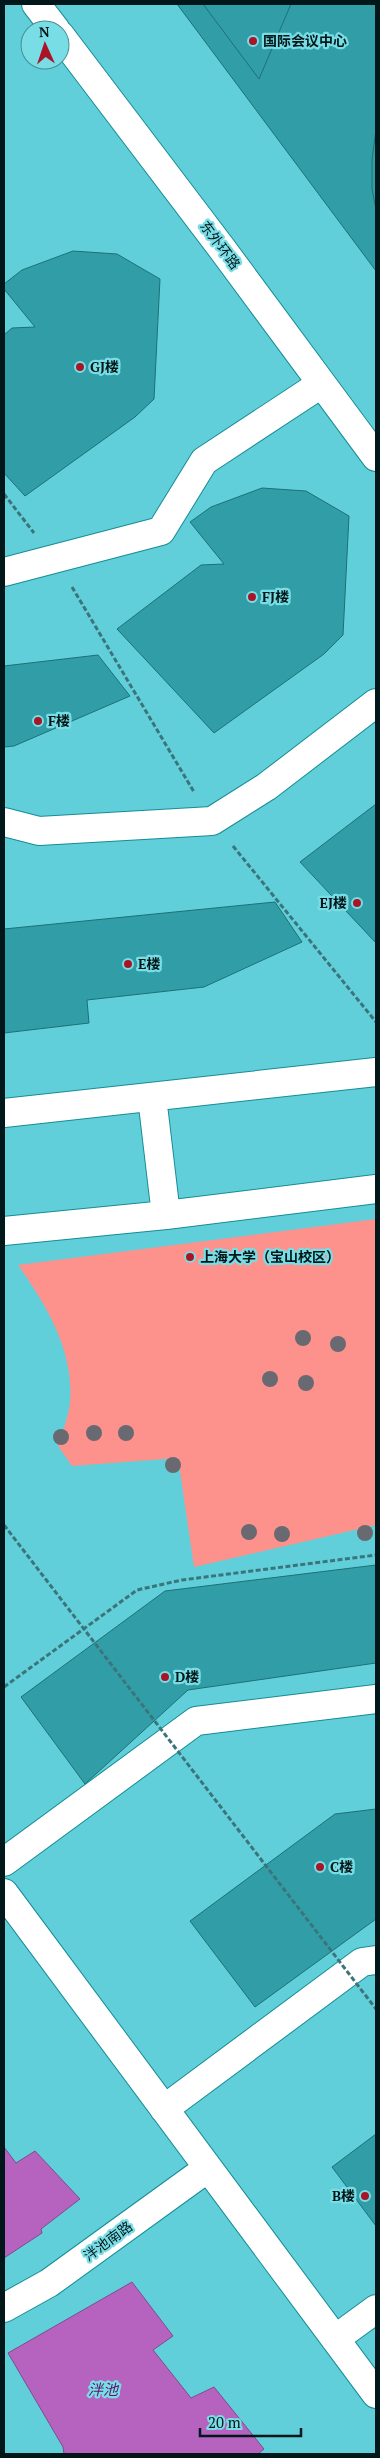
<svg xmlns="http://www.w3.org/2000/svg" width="380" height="2458" font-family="'PT Serif','Noto Sans SC',serif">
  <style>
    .built { fill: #60cfd9; fill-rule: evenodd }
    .green { fill: #fd928d }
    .water { fill: #b563bf; stroke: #7f4c8d }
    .building { fill: #319ea7; stroke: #1e7077 }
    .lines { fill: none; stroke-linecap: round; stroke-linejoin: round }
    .minor-casing { stroke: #178c95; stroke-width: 30 }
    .path { stroke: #3b757b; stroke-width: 3; stroke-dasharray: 5 2.5; stroke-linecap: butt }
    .minor { stroke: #fff; stroke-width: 28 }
    .path-bridge { stroke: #3b757b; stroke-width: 3; stroke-dasharray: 5 2.5; stroke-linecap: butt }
    .tree { fill: #696971 }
    .poi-dot { fill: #a91426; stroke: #79dde6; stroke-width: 2 }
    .labels { text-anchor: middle; stroke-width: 4.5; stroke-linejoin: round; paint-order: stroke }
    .poi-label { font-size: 14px; font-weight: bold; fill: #021719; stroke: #79dde6; text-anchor: start }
    .street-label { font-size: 14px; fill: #021719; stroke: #79dde6 }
    .water-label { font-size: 15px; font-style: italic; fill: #60126a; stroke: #79dde6 }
  </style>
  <rect width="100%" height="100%" fill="#79dde6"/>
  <path class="built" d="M4,4H376V2454H4ZM30,30H60V60H30Z"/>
  <path class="green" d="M376,1219V1525L194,1567L178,1458L72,1466L58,1446C62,1432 69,1416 70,1401C74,1350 46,1305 18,1265Z"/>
  <path class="water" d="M4,2147L16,2163L35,2151L80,2199L41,2229L42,2233L4,2258Z
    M132,2282L173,2336L153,2350L191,2398L214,2387L264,2449L258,2454H64L63,2447L8,2353Z"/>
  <path class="building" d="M177,4H376V271Z
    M203,4H291L259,79Z
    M376,129V210L372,189V160Z
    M73,251L117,254L160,279L154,399L135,417L25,496L4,473V335L12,328L35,327L4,289V284L22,270Z
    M262,488L306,491L349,516L343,635L324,654L214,733L117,629L201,565L224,564L190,522L211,507Z
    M98,655L130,696L14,746L4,747V666Z
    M376,804V943L300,862Z
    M275,902L302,942L204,987L87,1000L89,1023L4,1033V929Z
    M376,1565V1663L188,1690L85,1784L21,1697L165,1591Z
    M376,1809V1919L255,2007L190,1921L335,1814Z
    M376,2134V2226L332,2167Z"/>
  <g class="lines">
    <g class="minor-casing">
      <path id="minor" d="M36,4L56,30
        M60,35L223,250L376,457
        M4,572L161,531L204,461L321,384
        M4,822L39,831L212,821L266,787L376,703
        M152,1097L166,1215
        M4,1113L376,1072
        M4,1231L166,1215L376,1189
        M4,1862L196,1721L376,1699
        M4,1893L376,2394
        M164,2109L362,1962L376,1960
        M4,2308L49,2283L208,2168
        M335,2339L376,2309"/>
    </g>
    <path class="path" d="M4,494L34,533
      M72,587L194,792
      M233,846L376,1022
      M4,1687L137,1590L182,1580L376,1555"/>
    <use href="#minor" class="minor"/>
    <path class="path-bridge" d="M4,1525L376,2009"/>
  </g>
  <g class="tree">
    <circle cx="303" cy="1338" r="8"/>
    <circle cx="338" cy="1344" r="8"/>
    <circle cx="270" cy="1379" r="8"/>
    <circle cx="306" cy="1383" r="8"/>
    <circle cx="94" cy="1433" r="8"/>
    <circle cx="126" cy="1433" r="8"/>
    <circle cx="61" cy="1437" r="8"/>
    <circle cx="173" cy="1465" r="8"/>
    <circle cx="249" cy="1532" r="8"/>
    <circle cx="365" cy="1533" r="8"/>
    <circle cx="282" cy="1534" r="8"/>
  </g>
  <g class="poi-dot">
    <circle cx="253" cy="41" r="5"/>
    <circle cx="80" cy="367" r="5"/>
    <circle cx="252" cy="597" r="5"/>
    <circle cx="38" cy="721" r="5"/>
    <circle cx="357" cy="903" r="5"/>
    <circle cx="128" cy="964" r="5"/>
    <circle cx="190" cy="1257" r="5"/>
    <circle cx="165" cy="1677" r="5"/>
    <circle cx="320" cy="1867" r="5"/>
    <circle cx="365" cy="2196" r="5"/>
  </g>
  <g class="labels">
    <g class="poi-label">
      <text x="263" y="46">国际会议中心</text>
      <text x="90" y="372">GJ楼</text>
      <text x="262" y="602">FJ楼</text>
      <text x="48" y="726">F楼</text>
      <text x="347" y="908" text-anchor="end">EJ楼</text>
      <text x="138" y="969">E楼</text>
      <text x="200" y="1262">上海大学（宝山校区）</text>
      <text x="175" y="1682">D楼</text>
      <text x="330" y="1872">C楼</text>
      <text x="355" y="2201" text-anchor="end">B楼</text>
    </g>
    <g class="street-label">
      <text transform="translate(220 245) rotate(53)" y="5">东外环路</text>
      <text transform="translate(108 2241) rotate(-36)" y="5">泮池南路</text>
    </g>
    <g class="water-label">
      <text x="103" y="2395">泮池</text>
    </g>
  </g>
  <rect width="380" height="2458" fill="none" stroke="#021719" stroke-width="10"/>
  <g transform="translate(45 45) rotate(357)"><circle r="24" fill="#79dde6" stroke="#498e94"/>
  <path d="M0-4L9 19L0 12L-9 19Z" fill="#a91426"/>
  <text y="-8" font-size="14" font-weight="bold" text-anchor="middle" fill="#021719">N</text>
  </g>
  <path d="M200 2428v8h101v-8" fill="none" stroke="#021719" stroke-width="2.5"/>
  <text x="208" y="2428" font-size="15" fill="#021719" stroke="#79dde6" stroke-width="4" paint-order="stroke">20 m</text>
</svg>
